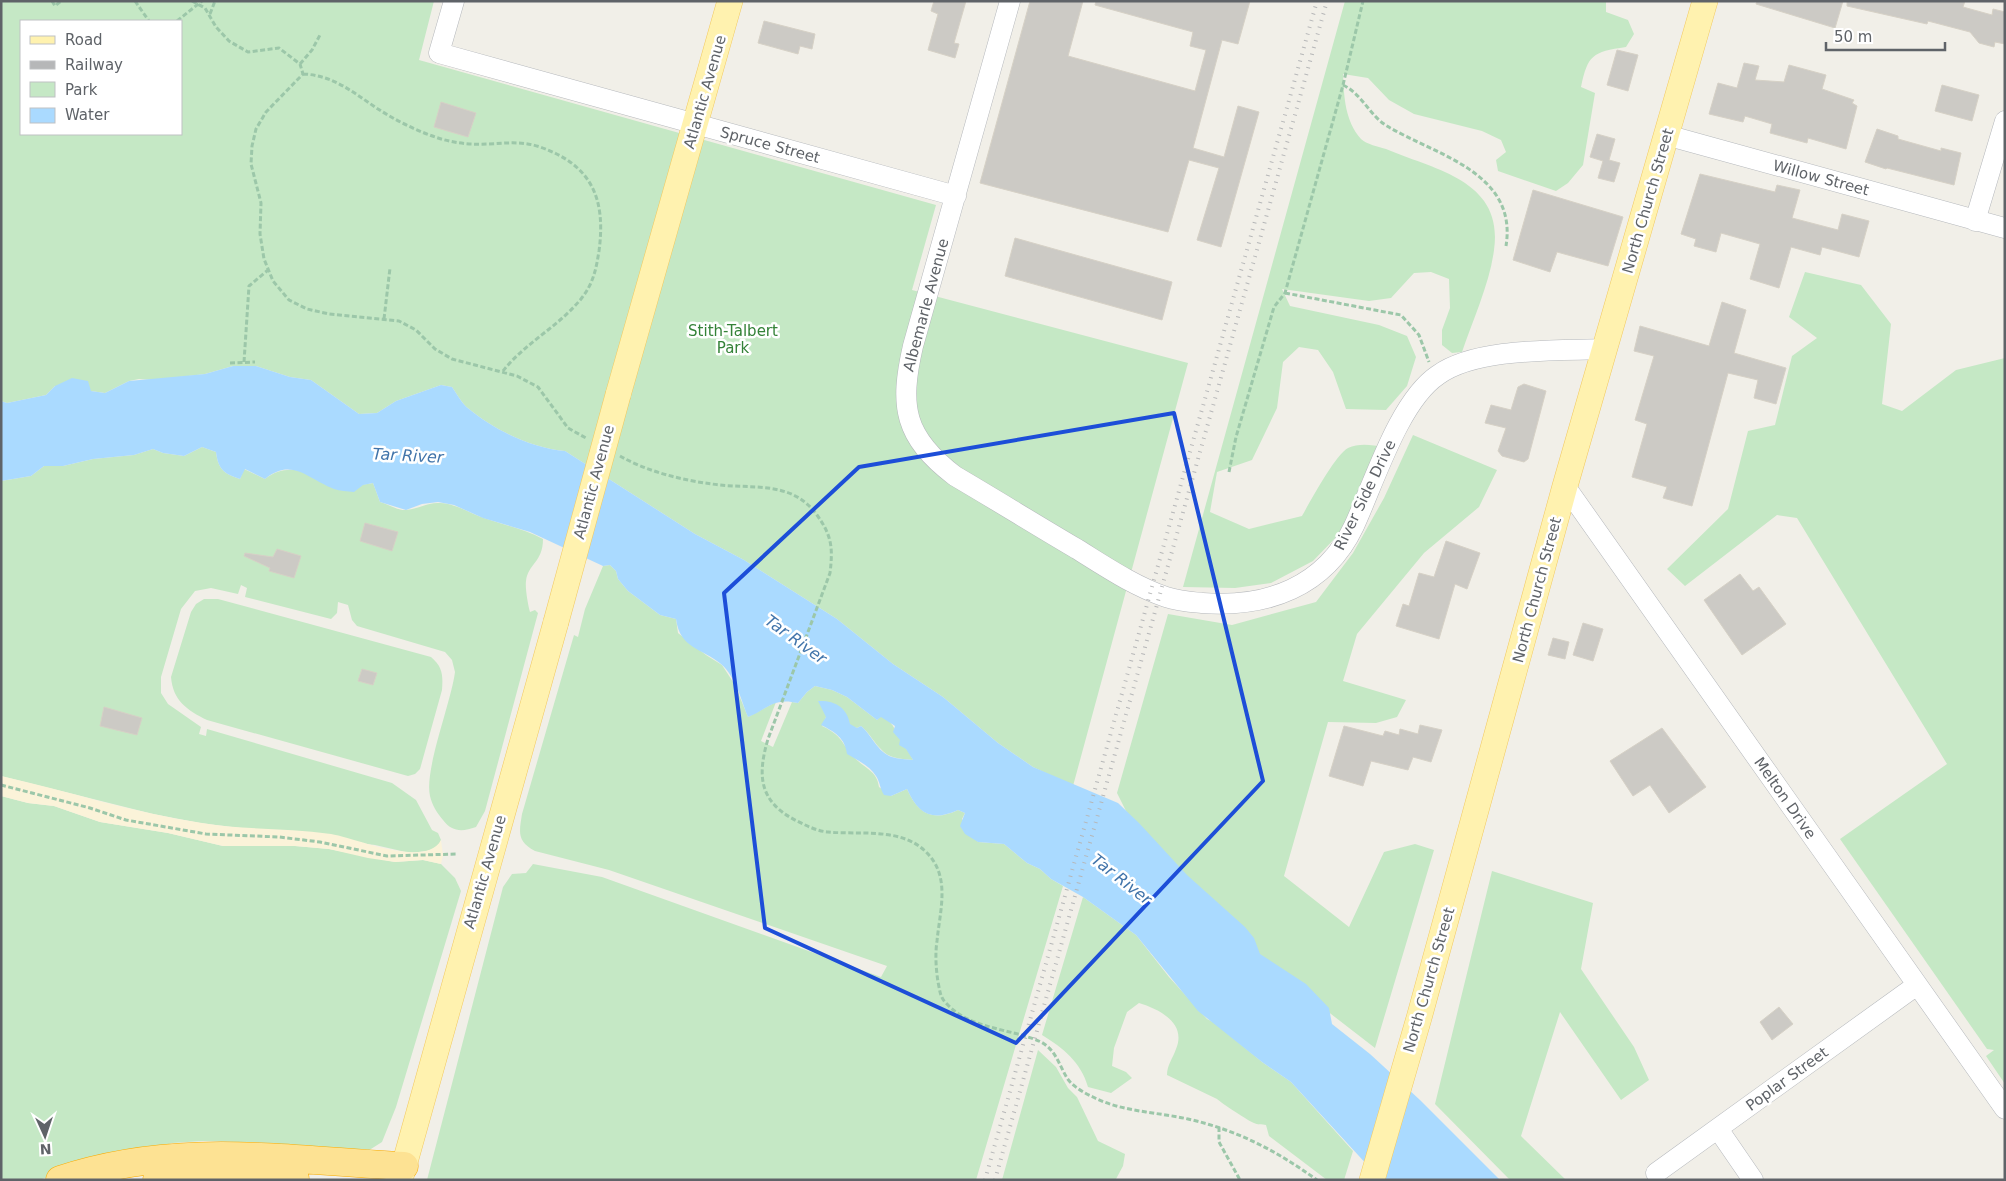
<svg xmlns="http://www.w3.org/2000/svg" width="2006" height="1181" font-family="'DejaVu Sans',sans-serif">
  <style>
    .green { fill: #c5e8c5; fill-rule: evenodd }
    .sand { fill: #fbf3d9 }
    .water { fill: #aadaff }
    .building { fill: #cccac5; stroke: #d6d1c6 }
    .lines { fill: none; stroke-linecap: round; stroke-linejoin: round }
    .minor-casing { stroke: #b5b8bc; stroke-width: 21 }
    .major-casing { stroke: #f2c960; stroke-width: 26 }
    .highway-casing { stroke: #f9ab00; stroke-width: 29 }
    .path { stroke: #9cc7a9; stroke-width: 3; stroke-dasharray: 5 2.5; stroke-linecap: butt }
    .minor { stroke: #fff; stroke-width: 20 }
    .major { stroke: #fff2af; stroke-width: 25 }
    .highway { stroke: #fde293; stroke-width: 28 }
    .rail { stroke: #b6b7b8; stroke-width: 4; stroke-dasharray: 1 6; stroke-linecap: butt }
    .major-bridge-casing { stroke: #f2c960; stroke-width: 26; stroke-linecap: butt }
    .major-bridge { stroke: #fff2af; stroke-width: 25 }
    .marked { fill: none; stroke: #1d4ed8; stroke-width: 4; stroke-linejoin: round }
    .labels { text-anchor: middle; stroke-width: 5; stroke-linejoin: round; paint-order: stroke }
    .street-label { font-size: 15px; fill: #5f6368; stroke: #fff }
    .park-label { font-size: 15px; fill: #348238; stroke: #fff }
    .water-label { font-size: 16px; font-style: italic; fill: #4174aa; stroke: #fff }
  </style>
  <rect width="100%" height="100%" fill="#f1efe8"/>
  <path class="green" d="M1,1H434L419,60L936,205L912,290L1188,363L1073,786L1033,767L998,743L943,697L893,664L837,619L744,560L695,534L565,451C532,448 494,430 469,409C462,404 457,394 452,387L441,385L396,401L377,413L359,414L311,380L290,377L256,366H233L205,374L155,380L139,379L129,381L105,393L55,386L46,395L7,403L1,401ZM21,21H181V134H21Z
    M1345,1H1606V12L1628,20L1634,34L1626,47C1592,52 1588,55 1581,87L1595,93L1583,165L1568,183L1556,191L1498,171L1496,160L1506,152L1501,140L1482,131L1414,114L1389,100L1368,78L1343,74C1344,97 1345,121 1361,139C1366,144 1379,147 1386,149C1435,170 1504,180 1494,250C1490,282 1473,320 1462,352L1452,353L1442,345V330L1450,308L1449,279L1431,272L1414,273L1391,298L1369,301L1282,289L1290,306L1379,325L1407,336L1416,357L1407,386L1386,410L1346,409L1333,372L1318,350L1299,347L1283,362L1277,408L1252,460L1217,472L1210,512L1249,529L1302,516C1310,502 1335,455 1348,448C1359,443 1372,445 1383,447L1343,530L1313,561L1271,583L1235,588L1183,587Z
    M1805,272L1861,285L1891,324L1882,404L1902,411L1956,370L2005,358V1084L1986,1056L1994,1050L1987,1049L1840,839L1947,764L1797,518L1777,515L1685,586L1667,569L1728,509L1748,431L1775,425L1792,356L1817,338L1789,317Z
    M1413,435L1497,470L1479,507L1424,553L1357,634L1343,681L1406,700L1397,717L1376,723L1328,722L1284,876L1349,927L1384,852L1415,844L1434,850L1375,1048L1265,963L1140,839L1117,793L1168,614L1232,625L1316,602L1353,553L1384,498Z
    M202,447L216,452C218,469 224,474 240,479L244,469L265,479C278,469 293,467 309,474C313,476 317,481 322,482C337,486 359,486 373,483L380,502C387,504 399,511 406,510C418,509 428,502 440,503C457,504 469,513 484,518C504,525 524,529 543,539C543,562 528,564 526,581C525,588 528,605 530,612L535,610L538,613L485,811L476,827C462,832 452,832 443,820C437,813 432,805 430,796C424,770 451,703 455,672L452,660L445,652L357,626L352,620L348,605L338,602L337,613L331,619L245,597L247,588L241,585L238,594L211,588L195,591L181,609L161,677V693L168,704L201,727L199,734L206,736L207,729L392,783L416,800L432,830L438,833L441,840L438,847L427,851L410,853L375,845L200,823L153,814L1,776V481L31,476L44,466H63L93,459L134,455L153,449L163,453L184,456Z
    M610,565L616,571L618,579L628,591L660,615L676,619L678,633L706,655L722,665L735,685L748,717L776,702L761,741L773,747L792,702L798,703L807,692L815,686L832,690L847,697L877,720L881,716C895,723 894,730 902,742C906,748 910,754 913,760C907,759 899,759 893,757C879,753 872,735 861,726L857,728L826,717L822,726C846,737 842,748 858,761C868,770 877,772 879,787L891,796L907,789C918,814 933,822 958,810L965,813L962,819L978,842L1004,844L1027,863L1040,869L1051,879L1063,886L976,1180H427L503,887L512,874L526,873L533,864L602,877L881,977L887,966L609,870L535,851C517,841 519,833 522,814L574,635L578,637L585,609L603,566Z
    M204,599H218L431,657C443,667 443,676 442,690L420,769L415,774L408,776L207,720C187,710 173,701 171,677L191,612L196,604Z
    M1,796L28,803L54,806L100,822L168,833L223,846H295L329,849L395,862L423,860L441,864L455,878L461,891L396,1107L382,1142L363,1154L270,1143L203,1141L172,1143L134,1155L86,1164L39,1180H1Z
    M1492,871L1593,903L1581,969L1634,1047L1649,1080L1621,1100L1560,1012L1521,1136L1566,1180H1510L1435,1104Z
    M1083,897L1136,935L1169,977L1207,1019L1215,1023L1262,1062L1291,1082L1353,1151L1344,1180H1327L1269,1136L1266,1125C1262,1124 1257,1125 1254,1123C1250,1122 1220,1102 1217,1099L1167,1075C1167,1065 1173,1058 1176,1049C1187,1023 1159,1009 1139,1003L1127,1012L1114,1048L1112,1066L1126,1072L1132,1078L1111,1093L1088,1087C1081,1062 1063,1048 1042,1035Z
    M1038,1050L1056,1067L1068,1088L1077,1097L1098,1141L1125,1154L1123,1166L1116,1179L1002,1180Z"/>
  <path class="sand" d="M1,776C68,791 134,813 202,823C244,830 288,828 331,834C356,838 426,869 441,840L443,855L441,864L423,860L395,862L368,858L329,849L295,846H223L168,833L100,822L54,806L28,803L1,796Z"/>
  <path class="water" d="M233,366H256L290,377L311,380L359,414L377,413L396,401L441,385L452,387C457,394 462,404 469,409C494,430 532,448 565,451L695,534L744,560L837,619L893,664L943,697L998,743L1033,767L1118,803L1139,823L1187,875L1245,927L1254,938L1260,954L1306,984L1329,1008L1332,1024L1370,1054L1420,1100L1500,1180H1381L1291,1082L1262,1062L1198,1011L1136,935L1083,897L1051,879L1040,869L1027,863L1004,844L978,842L965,834L960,826L965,813L958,810C932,822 918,814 907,789L891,796L884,795C880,789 880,782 876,776C870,766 857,760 847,754C845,738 835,732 821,725L826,717L818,701C834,700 847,707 850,724L857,728L861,726C872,735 877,752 892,757C898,759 906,759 913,760L906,749L899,745L900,740L893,732L895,726L881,717L877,720L847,697L832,690L815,686L807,692L798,703C773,697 768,709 748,717C741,700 736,677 721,664C702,648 680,649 676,619L660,615L628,591L618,579L616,571L610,565L603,566L530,532L483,518L454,505L438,502L422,504L406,510L380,502L373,483L363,485L354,492C347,491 340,491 334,489C308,479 292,457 265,479L245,469L240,479C224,474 218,469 216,452L202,447L184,456L163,453L153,449L134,455L93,459L63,466H44L31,476L1,481V401L7,403L46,395L55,386L72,378L88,381L91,391L105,393L129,381L205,374Z"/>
  <path class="building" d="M934,1H966L954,43L959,44L955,58L928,50L938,14L931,11Z
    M1030,1H1083L1068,56L1195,91L1206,50L1190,46L1193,32L1095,5L1096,1H1250L1238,44L1222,40L1193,148L1224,157L1238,106L1259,112L1221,247L1197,240L1219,168L1189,160L1168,232L980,183Z
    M1757,1H1843L1835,28L1756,4Z
    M1847,1H1965L1963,7L1992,15L1993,9L2005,12V44L1995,42L1994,47L1979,43L1970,32L1928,21L1927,24L1847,6Z
    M764,21L815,34L812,49L800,46L798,54L758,43Z
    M1617,50L1638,55L1628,91L1607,85Z
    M1744,63L1759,66L1755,80L1784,82L1789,65L1826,75L1822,89L1854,100L1852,103L1857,106L1846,149L1808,138L1807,143L1770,133L1772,124L1745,116L1743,122L1709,114L1718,83L1737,88Z
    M1942,85L1979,95L1972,121L1935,111Z
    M441,102L476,113L468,137L434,127Z
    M1877,129L1898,136V139L1941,151V148L1961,153L1954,185L1887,168L1886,169L1865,162Z
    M1597,134L1615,139L1609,160L1620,163L1614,182L1598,178L1603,161L1590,157Z
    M1700,174L1775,192L1777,185L1800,190L1792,218L1838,230L1842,214L1869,221L1859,257L1822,247L1820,255L1791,247L1779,288L1750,279L1760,244L1721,233L1716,252L1694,246L1696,239L1681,234Z
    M1533,190L1623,217L1608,266L1557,252L1550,272L1513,260Z
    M1015,238L1172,282L1162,320L1005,276Z
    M1722,302L1746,310L1734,353L1786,368L1776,404L1754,398L1758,380L1728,373L1692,506L1663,498L1667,487L1632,477L1647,424L1635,420L1654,356L1634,351L1640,326L1709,346Z
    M1524,384L1546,391L1528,459L1524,462L1502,456L1498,451L1506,428L1485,423L1491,405L1511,410L1518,387Z
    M365,523L398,532L392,551L360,541Z
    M1446,541L1480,553L1467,589L1455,584L1439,639L1396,626L1403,604L1409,606L1419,573L1434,577Z
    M277,549L301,556L294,578L269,571L270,568L244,556L245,553L273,557Z
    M1740,574L1753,591L1759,587L1786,624L1742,655L1704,600Z
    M1583,623L1603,629L1593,661L1573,655Z
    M1553,638L1569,642L1565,659L1548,655Z
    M362,669L377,673L373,685L358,681Z
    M104,707L142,718L137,735L100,726Z
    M1420,725L1442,730L1431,762L1413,757L1408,770L1371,761L1363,786L1329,776L1344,726L1383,736L1385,731L1399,735L1400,729L1418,734Z
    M1662,728L1706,787L1669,813L1650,785L1633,796L1610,761Z
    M1779,1007L1793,1024L1772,1040L1760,1022Z"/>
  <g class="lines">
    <g class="minor-casing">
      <path id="minor" d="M454,1L439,53L956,196
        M1010,1L913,346C899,407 904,437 955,476C996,500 1036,525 1077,549C1106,567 1134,586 1166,597C1178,601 1191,602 1202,603C1267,608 1325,587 1354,526C1374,483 1399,401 1438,375C1477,347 1558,351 1605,349
        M1666,135L2005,228
        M1975,221L2005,121
        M1565,486L2005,1109
        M1718,1129L1753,1180
        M1656,1173L1917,985"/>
    </g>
    <g class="major-casing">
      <path id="major" d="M618,395L730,1
        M400,1180L556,622
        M1372,1180L1419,1018L1565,486L1705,1"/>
    </g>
    <g class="highway-casing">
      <path id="highway" d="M60,1180C177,1141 284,1160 404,1166
        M157,1180L244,1176L295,1179"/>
    </g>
    <path class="path" d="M52,1L55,6L61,1
      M135,1L149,21
      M192,1L205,8L216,27L229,41L248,52L279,48L300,64L303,74L266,112L256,129L252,146L251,164L261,203L260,234L264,259L273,281L289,300L307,309L329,314L399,321L416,330L435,349L452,359L517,376L538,387L568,428L586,438
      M210,14L215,1
      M177,21L202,1
      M300,64L312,50L320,35
      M303,74C333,75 354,93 378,109C395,120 415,130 435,137C452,143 470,145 488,144C506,143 523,141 540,147C592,165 606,199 599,251C596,270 593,284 581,299C558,327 525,343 503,371
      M1343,85C1362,94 1370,116 1387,126C1435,155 1518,172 1506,246
      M1285,293L1401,315L1419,335L1429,362
      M384,319L390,268
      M244,362L249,286L268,270
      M230,363L255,362
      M620,456C646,471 681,480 712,484C751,490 791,479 817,515C832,536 833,548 830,573L768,739C757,776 759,802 797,821C807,826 817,831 828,832C860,835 901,827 926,852C951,876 940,910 937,941C935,954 936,969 938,982C940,991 940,998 947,1004C971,1030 1011,1028 1041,1042C1056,1050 1059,1065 1067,1078C1072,1086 1084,1093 1093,1097C1122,1112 1157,1112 1188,1119C1237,1130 1277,1151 1317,1180
      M1229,472L1236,437L1274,307L1285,293L1343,85L1363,1
      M1,785L90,808L126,820L206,834L279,837L320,842L387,856L457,854
      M1219,1127V1142L1240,1180"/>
    <use href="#minor" class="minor"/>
    <use href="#major" class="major"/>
    <use href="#highway" class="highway"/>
    <path class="rail" d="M985,1180L1317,1
      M995,1180L1327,1"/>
    <g class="major-bridge-casing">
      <path id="major-bridge" d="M556,622L618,395"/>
    </g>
    <use href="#major-bridge" class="major-bridge"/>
  </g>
  <path class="marked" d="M1174,413L1263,781L1016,1043L765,928L724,593L859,467Z"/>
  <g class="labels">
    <g class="street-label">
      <text transform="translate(705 92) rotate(-74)" y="5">Atlantic Avenue</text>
      <text transform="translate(770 145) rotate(15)" y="5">Spruce Street</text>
      <text transform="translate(1821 178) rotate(15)" y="5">Willow Street</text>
      <text transform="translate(1648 201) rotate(-74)" y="5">North Church Street</text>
      <text transform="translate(926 305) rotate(-75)" y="5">Albemarle Avenue</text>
      <text transform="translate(594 482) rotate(-75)" y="5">Atlantic Avenue</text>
      <text transform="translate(1365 495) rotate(-64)" y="5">River Side Drive</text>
      <text transform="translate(1537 590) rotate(-75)" y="5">North Church Street</text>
      <text transform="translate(1785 798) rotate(55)" y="5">Melton Drive</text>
      <text transform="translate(485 872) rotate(-74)" y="5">Atlantic Avenue</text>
      <text transform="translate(1429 980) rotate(-74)" y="5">North Church Street</text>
      <text transform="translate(1787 1079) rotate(-36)" y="5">Poplar Street</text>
    </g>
    <g class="park-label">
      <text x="733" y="336">Stith-Talbert<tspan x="733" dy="17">Park</tspan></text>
    </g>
    <g class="water-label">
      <text transform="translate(408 455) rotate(3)" y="6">Tar River</text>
      <text transform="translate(796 639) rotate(36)" y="6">Tar River</text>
      <text transform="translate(1122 879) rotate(38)" y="6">Tar River</text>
    </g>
  </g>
  <rect width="2006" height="1181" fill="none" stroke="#5f6368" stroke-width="5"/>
  <rect x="20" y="20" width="162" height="115" fill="#ffffff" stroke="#bfc1c3"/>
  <rect x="30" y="36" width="25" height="8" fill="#fff2af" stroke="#bfc1c3"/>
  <text x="65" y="45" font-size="15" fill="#5f6368">Road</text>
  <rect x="30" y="61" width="25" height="8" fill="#b6b7b8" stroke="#bfc1c3"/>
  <text x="65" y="70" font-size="15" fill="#5f6368">Railway</text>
  <rect x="30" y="82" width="25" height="15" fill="#c5e8c5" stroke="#bfc1c3"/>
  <text x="65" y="95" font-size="15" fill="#5f6368">Park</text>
  <rect x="30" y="108" width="25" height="15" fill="#aadaff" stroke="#bfc1c3"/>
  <text x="65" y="120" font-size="15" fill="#5f6368">Water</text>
  <g transform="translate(45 1136) rotate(177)" stroke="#ffffff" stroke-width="4" paint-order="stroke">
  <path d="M0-4L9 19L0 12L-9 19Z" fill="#5f6368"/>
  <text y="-8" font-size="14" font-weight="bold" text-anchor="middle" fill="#5f6368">N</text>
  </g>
  <path d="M1826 42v8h119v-8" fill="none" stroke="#5f6368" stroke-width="2.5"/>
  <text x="1834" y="42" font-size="15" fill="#5f6368" stroke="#ffffff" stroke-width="4" paint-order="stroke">50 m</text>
</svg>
